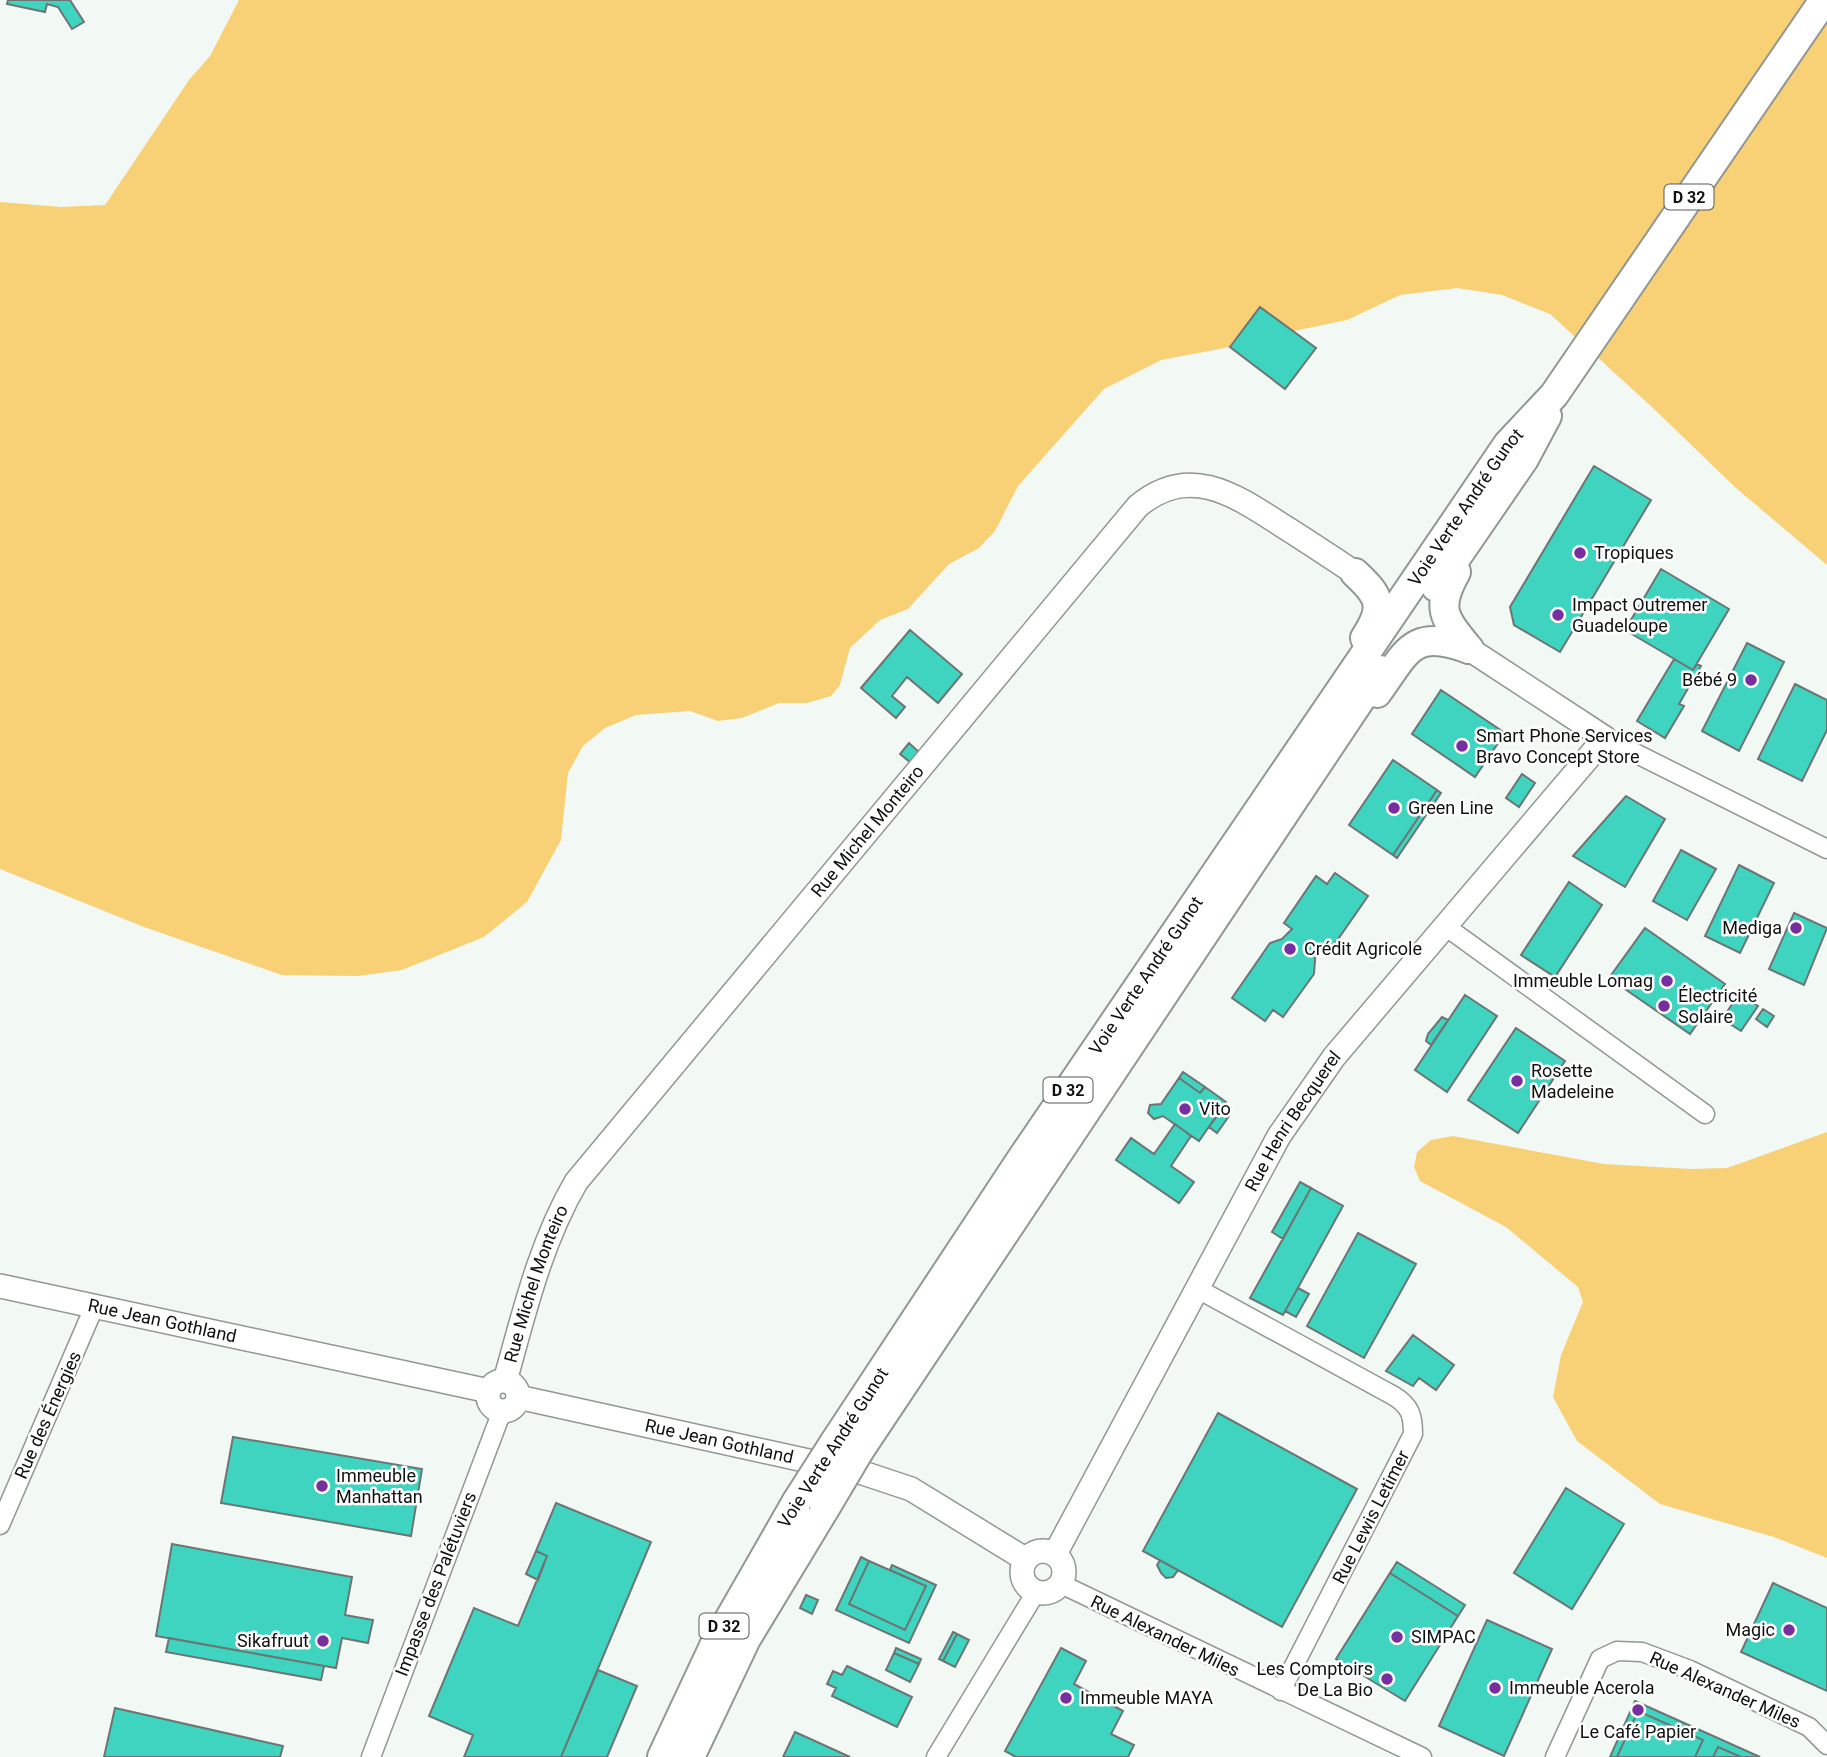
<svg xmlns="http://www.w3.org/2000/svg" width="1827" height="1757" font-family="Roboto,sans-serif">
  <style>
    .green { fill: #f8d076 }
    .building { fill: #3fd4c0; stroke: #6c7573; stroke-width: 2 }
    .lines { fill: none; stroke-linecap: round; stroke-linejoin: round }
    .minor-casing { stroke: #919792; stroke-width: 21 }
    .tertiary-casing { stroke: #919792; stroke-width: 26 }
    .primary-casing { stroke: #919792; stroke-width: 32 }
    .minor { stroke: #fff; stroke-width: 18 }
    .tertiary { stroke: #fff; stroke-width: 23 }
    .primary { stroke: #fff; stroke-width: 28 }
    .primary-bridge-casing { stroke: #919792; stroke-width: 32; stroke-linecap: butt }
    .primary-bridge { stroke: #fff; stroke-width: 28 }
    .poi-dot { fill: #772ea1; stroke: #fff; stroke-width: 2.5 }
    .labels { text-anchor: middle; stroke-width: 5; stroke-linejoin: round; paint-order: stroke }
    .shield { fill: #fff; stroke: #575857; stroke-width: 2 }
    .shield-label { font-size: 16px; font-weight: bold; fill: #0f110f }
    .street-label { font-size: 18px; fill: #0f110f; stroke: #fff }
    .poi-label { font-size: 18px; fill: #0f110f; stroke: #fff; text-anchor: start }
  </style>
  <rect width="100%" height="100%" fill="#f2f9f4"/>
  <path class="green" d="M239,0H1827V565L1736,488L1653,408L1550,314L1502,295L1457,288L1400,295L1347,320L1294,331L1260,307L1230,347L1161,360L1104,389L1018,486L995,531L979,548L949,564L908,609L880,620L850,648L840,685L831,696L807,703H779L742,718L718,721L690,711L636,715L605,728L583,746L568,773L561,840L527,902L484,937L402,970L358,976L282,975L144,927L0,869V202L61,207L105,205L189,80L210,56Z
    M1827,1132V1558L1774,1537L1660,1504L1577,1441L1553,1397L1561,1355L1583,1302L1578,1287L1506,1227L1420,1181L1414,1167L1417,1152L1431,1140L1453,1136L1604,1164L1691,1169L1727,1168Z"/>
  <path class="building" d="M8,0H70L84,22L72,29L58,7L47,4L45,12L7,4Z
    M1260,307L1316,348L1285,389L1230,347Z
    M1594,466L1651,500L1560,652L1514,625L1510,607Z
    M1661,569L1729,609L1693,670L1625,630Z
    M910,630L962,674L938,703L907,677L892,696L905,707L896,718L861,688Z
    M1747,643L1784,662L1739,751L1702,731Z
    M1674,659L1693,670L1697,664L1701,666L1679,704L1684,706L1665,738L1637,721Z
    M1795,684L1827,700V730L1802,781L1758,759Z
    M1441,690L1505,733L1475,777L1412,734Z
    M909,743L920,753L911,763L900,754Z
    M1393,760L1437,790L1393,855L1349,825Z
    M1522,774L1535,783L1519,807L1506,798Z
    M1437,790L1441,793L1397,858L1393,855Z
    M1626,796L1665,819L1625,887L1573,856Z
    M1681,850L1716,869L1687,920L1653,901Z
    M1739,865L1774,883L1740,953L1705,936Z
    M1335,873L1368,896L1327,955L1316,947L1314,974L1283,1017L1273,1010L1265,1021L1232,998L1270,943L1282,939L1292,929L1284,923L1316,876L1327,884Z
    M1569,882L1602,905L1555,977L1521,955Z
    M1794,913L1827,928L1804,985L1769,969Z
    M1645,928L1725,984L1690,1034L1609,978Z
    M1739,994L1758,1006L1741,1031L1722,1019Z
    M1465,995L1497,1016L1447,1092L1415,1070Z
    M1763,1009L1774,1016L1767,1027L1756,1019Z
    M1442,1017L1448,1020L1431,1045L1426,1041L1428,1034Z
    M1516,1028L1565,1061L1518,1133L1468,1100Z
    M1183,1072L1205,1087L1200,1093L1179,1078Z
    M1179,1078L1200,1093L1205,1087L1226,1102L1199,1141L1163,1116L1154,1119L1148,1113L1150,1105L1161,1104Z
    M1221,1111L1229,1116L1217,1133L1209,1127Z
    M1175,1124L1191,1136L1171,1166L1194,1182L1179,1203L1116,1160L1131,1138L1154,1154Z
    M1300,1182L1311,1188L1283,1239L1272,1232Z
    M1311,1188L1343,1206L1283,1315L1250,1298Z
    M1358,1233L1416,1264L1364,1358L1307,1326Z
    M1298,1288L1309,1294L1296,1317L1285,1311Z
    M1413,1335L1454,1365L1436,1390L1419,1378L1413,1386L1386,1371Z
    M1218,1413L1357,1489L1282,1627L1143,1551Z
    M233,1437L422,1469L411,1536L221,1503Z
    M1566,1488L1624,1524L1572,1609L1514,1573Z
    M556,1503L651,1542L561,1757H464L473,1735L429,1716L474,1608L518,1626L547,1556L536,1551Z
    M172,1544L352,1577L345,1615L373,1620L368,1643L342,1638L336,1668L156,1636Z
    M536,1551L547,1556L538,1580L526,1574Z
    M861,1557L869,1561L849,1604L905,1630L926,1586L890,1570L892,1565L936,1585L909,1643L836,1610Z
    M1160,1560L1178,1570L1173,1577L1166,1578L1161,1573L1157,1565Z
    M869,1561L926,1586L905,1630L849,1604Z
    M1397,1562L1465,1605L1458,1616L1390,1573Z
    M1390,1573L1458,1616L1405,1701L1336,1659Z
    M1773,1583L1827,1608V1691L1741,1652Z
    M806,1595L818,1600L812,1614L800,1608Z
    M1487,1620L1552,1649L1504,1756L1439,1726Z
    M953,1632L957,1634L943,1661L939,1659Z
    M957,1634L969,1640L955,1667L943,1661Z
    M169,1638L324,1666L321,1680L166,1652Z
    M896,1648L921,1659L919,1664L894,1653Z
    M1061,1648L1086,1661L1074,1684L1123,1711L1111,1734L1134,1745L1128,1757H1016L1005,1751Z
    M894,1653L919,1664L910,1682L886,1670Z
    M847,1666L912,1697L897,1727L832,1696L836,1688L827,1684L833,1671L842,1675Z
    M598,1670L637,1686L607,1757H561Z
    M1635,1701L1760,1757H1741L1718,1747L1713,1757H1695L1703,1740L1638,1711L1617,1757H1610Z
    M115,1708L283,1746L280,1757H104Z
    M1638,1711L1703,1740L1695,1757H1617Z
    M795,1732L850,1757H783Z
    M1718,1747L1741,1757H1713Z"/>
  <g class="lines">
    <g class="minor-casing">
      <path id="minor" d="M1605,738L1827,849
        M1445,926L1705,1114
        M1196,1288L1394,1396C1410,1406 1413,1415 1413,1434L1281,1691
        M0,1525L95,1305
        M1061,1584L1422,1757
        M371,1757L502,1411
        M936,1757L1036,1592
        M1555,1757L1600,1659L1617,1651L1642,1652L1690,1670L1809,1727L1827,1745"/>
    </g>
    <g class="tertiary-casing">
      <g id="tertiary">
        <path id="s1" d="M0,1286L489,1391"/>
        <path id="s2" d="M505,1381C524,1313 540,1244 576,1182L1138,506C1190,463 1235,495 1283,526C1307,541 1331,557 1355,573"/>
        <circle cx="503" cy="1396" r="15"/>
        <path id="s3" d="M518,1397L863,1473L911,1489L1025,1559"/>
        <circle cx="1043" cy="1572" r="21"/>
        <path id="s4" d="M1055,1554L1279,1136L1334,1057L1605,738L1469,649"/>
      </g>
    </g>
    <g class="primary-casing">
      <g id="primary">
        <path d="M1456,572C1435,609 1444,618 1469,649"/>
        <path d="M1355,573C1381,597 1385,607 1365,638"/>
        <path d="M1436,587L1524,459L1547,416"/>
        <path d="M1377,693C1408,650 1412,628 1469,649"/>
        <path id="s5" d="M834,1443L1022,1158L1508,444L1554,395L1824,0"/>
        <path d="M859,1451L1380,670"/>
        <path d="M662,1757L714,1646L797,1501"/>
        <path d="M690,1757L746,1639L824,1510"/>
      </g>
    </g>
    <use href="#minor" class="minor"/>
    <use href="#tertiary" class="tertiary"/>
    <use href="#primary" class="primary"/>
    <g class="primary-bridge-casing">
      <path id="primary-bridge" d="M797,1501L834,1443
        M824,1510L859,1451"/>
    </g>
    <use href="#primary-bridge" class="primary-bridge"/>
  </g>
  <g class="poi-dot">
    <circle cx="1580" cy="553" r="7"/>
    <circle cx="1558" cy="615" r="7"/>
    <circle cx="1751" cy="680" r="7"/>
    <circle cx="1462" cy="746" r="7"/>
    <circle cx="1394" cy="808" r="7"/>
    <circle cx="1796" cy="928" r="7"/>
    <circle cx="1290" cy="949" r="7"/>
    <circle cx="1667" cy="981" r="7"/>
    <circle cx="1664" cy="1006" r="7"/>
    <circle cx="1517" cy="1081" r="7"/>
    <circle cx="1185" cy="1109" r="7"/>
    <circle cx="322" cy="1486" r="7"/>
    <circle cx="1789" cy="1630" r="7"/>
    <circle cx="1397" cy="1637" r="7"/>
    <circle cx="323" cy="1641" r="7"/>
    <circle cx="1387" cy="1679" r="7"/>
    <circle cx="1495" cy="1688" r="7"/>
    <circle cx="1066" cy="1698" r="7"/>
    <circle cx="1638" cy="1710" r="7"/>
  </g>
  <g class="labels">
    <g class="shield">
      <rect x="1664.5" y="184.5" width="49" height="25" rx="5"/>
      <rect x="1043.5" y="1077.5" width="49" height="25" rx="5"/>
      <rect x="699.5" y="1613.5" width="49" height="25" rx="5"/>
    </g>
    <g class="shield-label">
      <text x="1689" y="203">D 32</text>
      <text x="1068" y="1096">D 32</text>
      <text x="724" y="1632">D 32</text>
    </g>
    <g class="street-label">
      <text dy="6" stroke="none"><textPath href="#s5" startOffset="1129">Voie Verte André Gunot</textPath></text>
      <text dy="6" stroke="none"><textPath href="#s2" startOffset="668">Rue Michel Monteiro</textPath></text>
      <text dy="6" stroke="none"><textPath href="#s5" startOffset="562">Voie Verte André Gunot</textPath></text>
      <text dy="6" stroke="none"><textPath href="#s4" startOffset="494">Rue Henri Becquerel</textPath></text>
      <text dy="6" stroke="none"><textPath href="#s2" startOffset="102">Rue Michel Monteiro</textPath></text>
      <text dy="6" stroke="none"><textPath href="#s1" startOffset="166">Rue Jean Gothland</textPath></text>
      <text transform="translate(48 1415) rotate(-66)" y="6">Rue des Énergies</text>
      <text dy="6" stroke="none"><textPath href="#s3" startOffset="206">Rue Jean Gothland</textPath></text>
      <text transform="translate(833 1448) rotate(-57)" y="6">Voie Verte André Gunot</text>
      <text transform="translate(1371 1517) rotate(-63)" y="6">Rue Lewis Letimer</text>
      <text transform="translate(436 1584) rotate(-69)" y="6">Impasse des Palétuviers</text>
      <text transform="translate(1165 1636) rotate(26)" y="6">Rue Alexander Miles</text>
      <text transform="translate(1725 1690) rotate(24)" y="6">Rue Alexander Miles</text>
    </g>
    <g class="poi-label">
      <text x="1594" y="559">Tropiques</text>
      <text x="1572" y="611">Impact Outremer<tspan x="1572" dy="21">Guadeloupe</tspan></text>
      <text x="1737" y="686" text-anchor="end">Bébé 9</text>
      <text x="1476" y="742">Smart Phone Services<tspan x="1476" dy="21">Bravo Concept Store</tspan></text>
      <text x="1408" y="814">Green Line</text>
      <text x="1782" y="934" text-anchor="end">Mediga</text>
      <text x="1304" y="955">Crédit Agricole</text>
      <text x="1653" y="987" text-anchor="end">Immeuble Lomag</text>
      <text x="1678" y="1002">Électricité<tspan x="1678" dy="21">Solaire</tspan></text>
      <text x="1531" y="1077">Rosette<tspan x="1531" dy="21">Madeleine</tspan></text>
      <text x="1199" y="1115">Vito</text>
      <text x="336" y="1482">Immeuble<tspan x="336" dy="21">Manhattan</tspan></text>
      <text x="1775" y="1636" text-anchor="end">Magic</text>
      <text x="1411" y="1643">SIMPAC</text>
      <text x="309" y="1647" text-anchor="end">Sikafruut</text>
      <text x="1373" y="1675" text-anchor="end">Les Comptoirs<tspan x="1373" dy="21">De La Bio</tspan></text>
      <text x="1509" y="1694">Immeuble Acerola</text>
      <text x="1080" y="1704">Immeuble MAYA</text>
      <text x="1638" y="1738" text-anchor="middle">Le Café Papier</text>
    </g>
  </g>
</svg>
